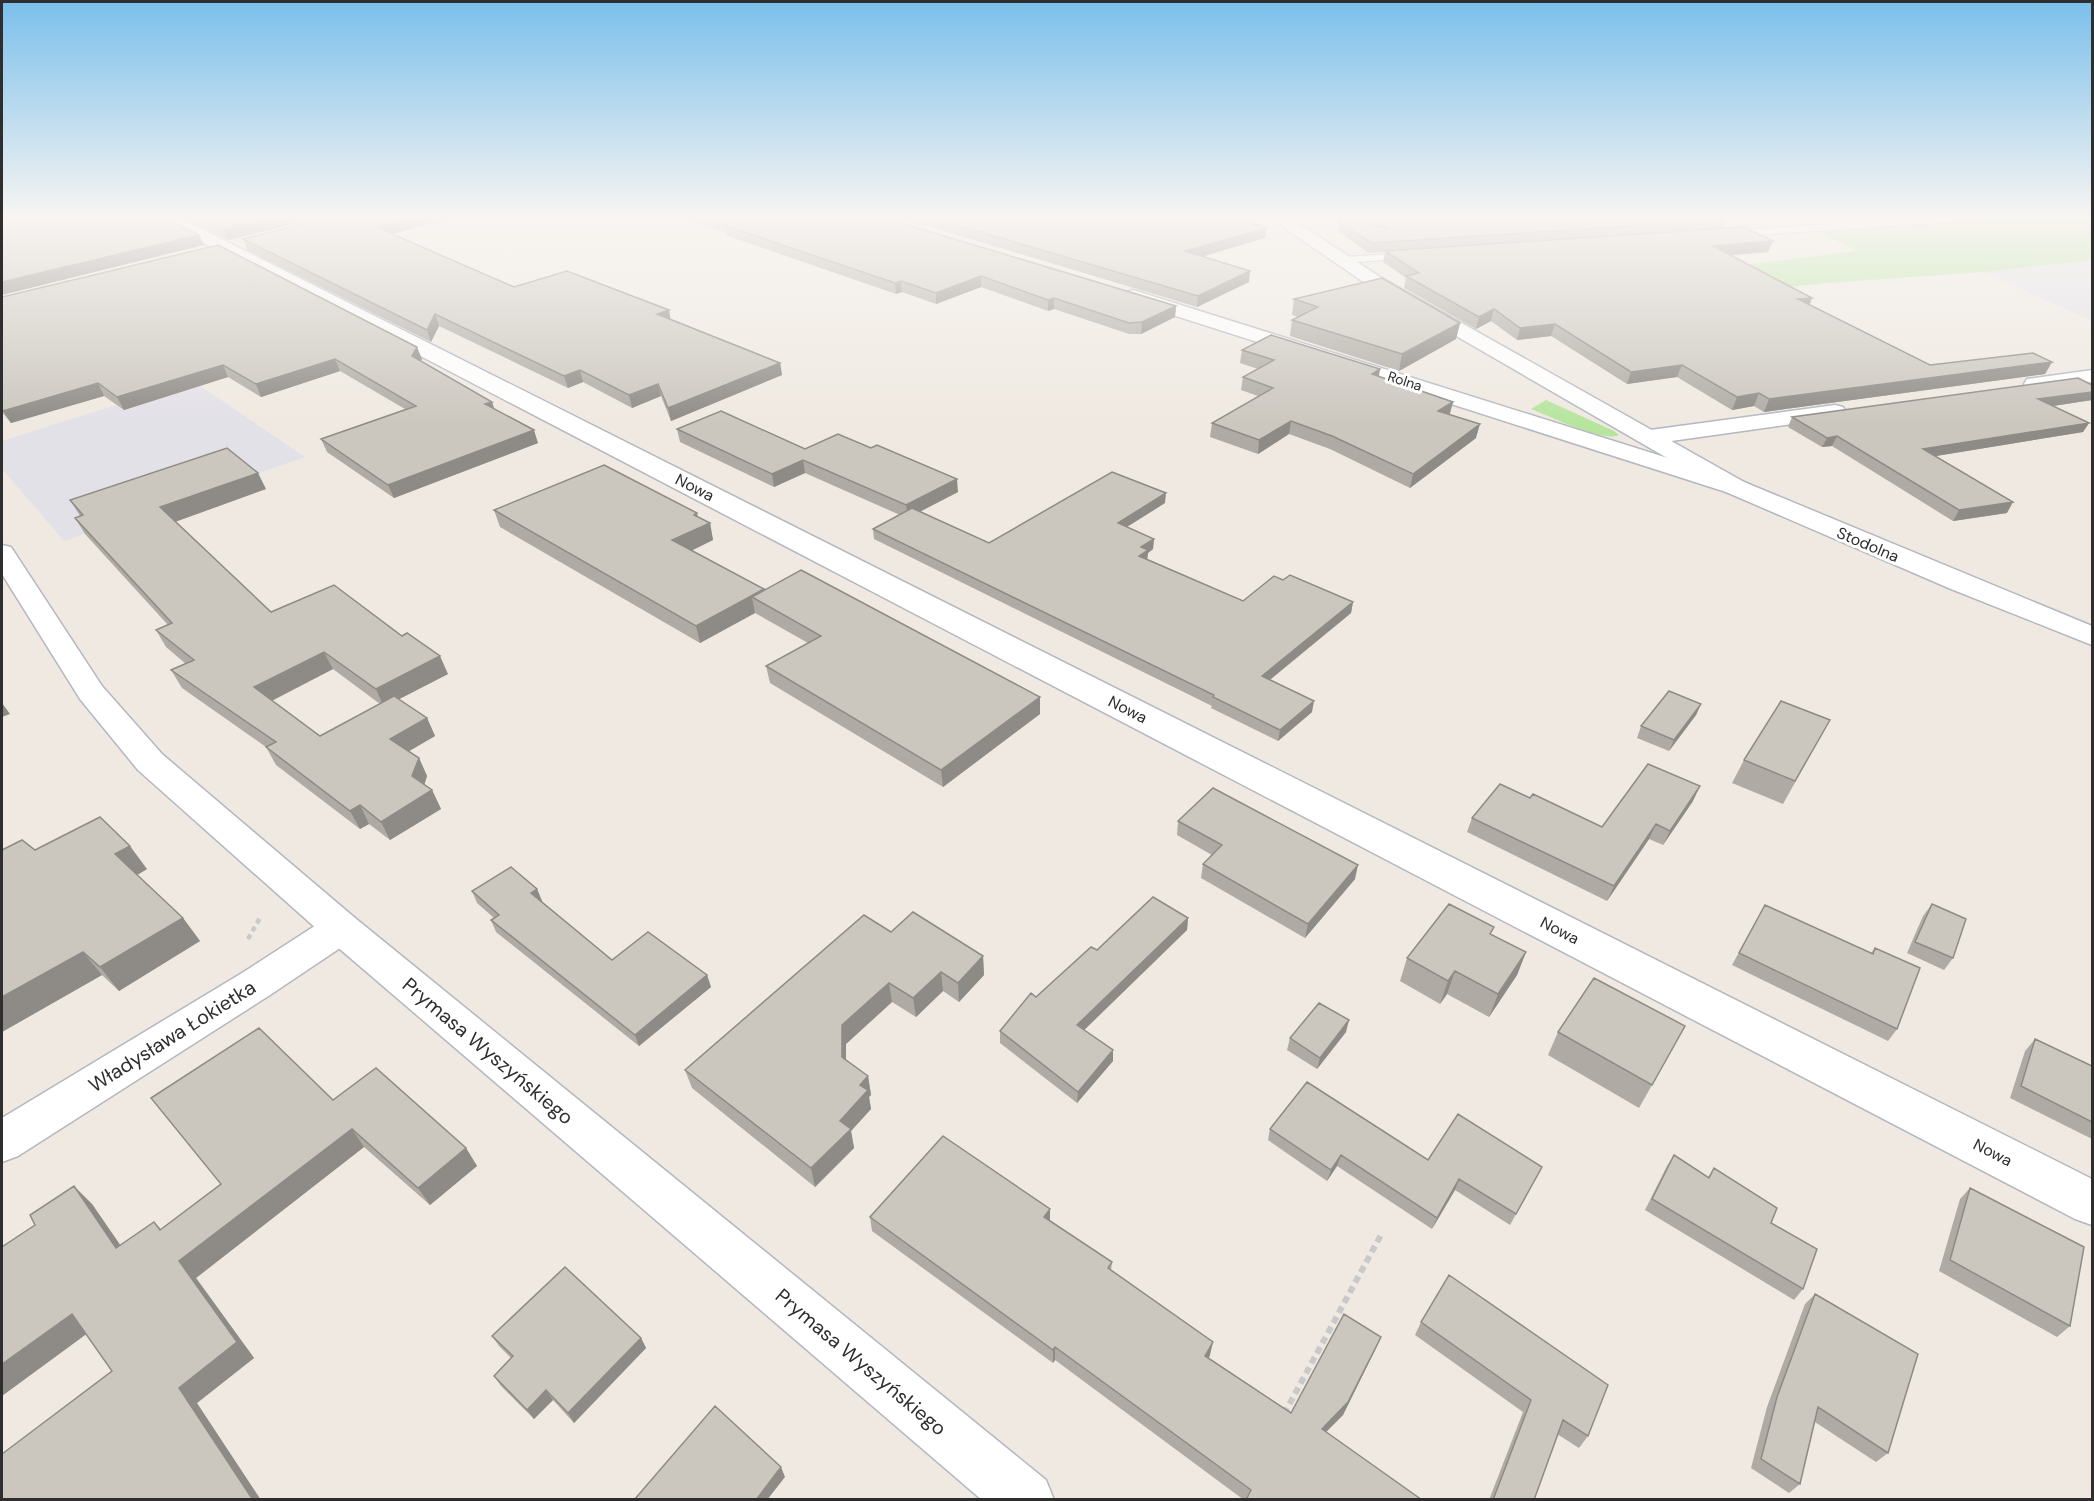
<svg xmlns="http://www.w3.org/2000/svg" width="2094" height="1501" font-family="'DM Sans',sans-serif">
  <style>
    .industrial { fill: #e3e1e8 }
    .green { fill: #b6e59e }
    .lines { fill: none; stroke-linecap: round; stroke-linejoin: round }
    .lane-casing { stroke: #b4b7c1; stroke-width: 2 }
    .street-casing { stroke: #b4b7c1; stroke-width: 3 }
    .secondary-casing { stroke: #b4b7c1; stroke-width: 3 }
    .path-far1 { stroke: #c9c9c9; stroke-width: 4.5; stroke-dasharray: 5 4; stroke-linecap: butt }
    .path { stroke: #c9c9c9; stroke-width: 6; stroke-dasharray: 7 4.5; stroke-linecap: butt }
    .lane { fill: #fff; fill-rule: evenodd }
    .street { fill: #fff; fill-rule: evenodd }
    .secondary { fill: #fff; fill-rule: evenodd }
    .wall { fill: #afaba4; fill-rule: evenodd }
    .shaded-wall { fill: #8e8b86 }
    .building { fill: #cbc7bf; stroke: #8e8b86; stroke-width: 1.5 }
    .labels { text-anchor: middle; stroke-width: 6; stroke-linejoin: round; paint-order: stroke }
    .far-street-label { font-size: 14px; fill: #2e2e2e; stroke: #fff }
    .street-label { font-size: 16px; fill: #2e2e2e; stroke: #fff }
    .near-street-label { font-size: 20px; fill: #2e2e2e; stroke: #fff }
  </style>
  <rect width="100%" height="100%" fill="#efe9e1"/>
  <path class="industrial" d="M2092,260V321L1983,272Z
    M189,382L196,383L305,457L64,541L2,469V441Z"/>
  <path class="green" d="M2030,215H2092V260L1983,272L1827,283L1593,307L1679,273L1857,251L1810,228Z
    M1546,400L1614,431L1619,435C1605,443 1549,416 1531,409Z"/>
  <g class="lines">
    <g class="lane-casing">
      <path id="lane" d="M1967,215H2008L2003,218L1728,237L1723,234L1728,231Z
        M1411,253L1416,256L1415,258L1342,263L1337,260L1342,257Z"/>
    </g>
    <g class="street-casing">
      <path id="street" d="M154,215H174L2092,1179V1225L2075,1219L156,218Z
        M1133,290L1744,482L1747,487L1744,492L1735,494L1726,492L1126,300L1124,296L1126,292Z
        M2092,370V382L2035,390L2027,389L2024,384L2027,379L2035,378Z
        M1835,405L1843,407L1846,412L1843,417L1650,444L1642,442L1638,437L1642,432L1650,430Z
        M341,913L355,918L360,928L355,938L270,995L18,1156L2,1162V1118L242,973L327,918Z"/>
    </g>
    <g class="secondary-casing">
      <path id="secondary" d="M1273,215H1290L1298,223L1380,277L1744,482L2092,626V645L1951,589L1726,492L1368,285L1286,229Z
        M2,545L11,547L102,686L162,754L355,918L1046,1480L1054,1500H982L327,938L138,770L80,699L2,574Z"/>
    </g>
    <path class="path-far1" d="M248,939L261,916"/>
    <path class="path" d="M1284,1414L1382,1233"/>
    <use href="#lane" class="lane"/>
    <use href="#street" class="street"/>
    <use href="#secondary" class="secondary"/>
  </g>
  <path class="wall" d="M178,215H330L228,240Z
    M340,215H461L462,216L392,234L514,287L671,320L780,363L782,375L671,421L661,396L632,408L583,382L568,388L439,326L431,342L247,250L243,239Z
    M673,215H875L1176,306L1175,317L1141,334H1129L1054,309L1048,311L981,287L936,304L902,292L896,294L725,235V232Z
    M891,215H1229L1266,228L1265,238L1202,256L1249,282L1197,307Z
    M1362,215H1714L1725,220L1722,229L1773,241L1768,252L1730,255L1809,305L1930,365L2052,362L2045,374L1764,412L1754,406L1732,410L1677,377L1627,384L1551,336L1517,340L1491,321L1476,329L1404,288L1406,278L1383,262L1385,252L1369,253L1338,231L1339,222L1373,225Z
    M2,297L422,359L421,361L492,402L494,409L538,443L394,498L327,452L321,439L405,409L340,371L261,397L228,377L124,410L104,396L11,423L2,412Z
    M1294,299L1460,323L1456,339L1399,371L1290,336L1292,320L1298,317L1292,315Z
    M1242,350L1380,369L1379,376L1453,402L1450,414L1476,438L1410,488L1330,449L1289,434L1258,454L1210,437L1212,423L1258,396L1241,390L1243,377L1258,369L1240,363Z
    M2092,385V400L2053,406L2089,423L2083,432L1935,456L2007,513L1953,521L1832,446L1822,447L1788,427L1792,417Z
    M677,429L805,449L871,448L958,492L920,511L989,543L1165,503L1127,527L1154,539L1153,549L1148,553L1147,560L1243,601L1283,580L1353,602L1351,613L1270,680L1312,712L1278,741L1211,708L1212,706L874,539L873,529L900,515L805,473L774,487L680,442Z
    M266,489L175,522L271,612L448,674L399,699L427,718L435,736L409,751L419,758L427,776L424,785L432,790L441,809L390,840L369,824L360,829L276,765L266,747L182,688L171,670L186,664L166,647L156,630L168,625L85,534L75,518L80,516L70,500ZM333,669L380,704L320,736L272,701Z
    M494,510L697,516L710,523L713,540L691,550L764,589V590L1040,714L943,787L770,683L766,666L808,643L755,613L700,643L500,527Z
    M1701,704L1696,715L1669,751L1637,738L1641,726Z
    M1830,720L1783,804L1732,783L1744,760Z
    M1530,798L1602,827L1693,801L1663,845L1649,839L1607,901L1467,832L1472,818Z
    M1178,821L1355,879L1305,938L1201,878L1203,864L1212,855L1177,835Z
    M35,850L147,869L137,875L183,918L200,941L119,991L102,975L2,1032Z
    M537,889L542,901H541L612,960L707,975L711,987L639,1046L496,932L491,920L494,918L477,903L472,891Z
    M1932,904L1953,958L1944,970L1907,953L1923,916Z
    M1765,905L1871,953L1875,948L1897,1029L1888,1041L1732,965Z
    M1188,918L1187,930L1084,1030L1113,1061L1077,1103L1000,1043V1031L1036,997L1097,950Z
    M891,932L983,956L984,975L959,1002L943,991L916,1017L892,1002L846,1044V1060L868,1076L871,1095L869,1097L871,1109L851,1131L854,1148L815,1187L692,1088L685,1070Z
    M1492,935L1526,952L1517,975L1489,1017L1447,994L1440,1004L1400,981L1407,958Z
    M1346,1032L1317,1069L1287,1050L1290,1038Z
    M1558,1032L1652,1085L1639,1108L1548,1055Z
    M2035,1039L2092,1066V1139L2010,1098L2025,1051Z
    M333,1100L466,1148L477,1166L430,1205L364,1147L196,1278L254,1358L197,1403L112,1371L86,1334L92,1204L120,1245L154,1222L161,1229Z
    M1270,1129L1428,1160L1542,1167L1510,1225L1455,1190L1432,1229L1337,1166L1327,1181L1268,1140Z
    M1674,1155L1708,1177L1714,1168L1771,1223L1803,1289L1794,1300L1645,1210L1667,1166Z
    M1970,1188L2070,1326L2057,1337L1939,1271L1960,1199Z
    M870,1217L1050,1221L1112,1262L1111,1271L1210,1355L1209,1358L1291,1413L1381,1337L1375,1350L1343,1415L1326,1432L1422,1500H1244L1055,1360L1053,1363L872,1231Z
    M1815,1294L1888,1453L1876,1462L1815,1422L1800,1484L1789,1493L1751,1468L1767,1407L1805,1304Z
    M1421,1322L1588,1436L1579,1448L1557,1434L1534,1500H1489L1523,1412L1415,1335Z
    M492,1336L641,1338L646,1348L574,1423L553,1400L534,1419L501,1386L494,1376L511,1358L499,1346Z"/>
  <path class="shaded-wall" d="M284,215H330L228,240L224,229Z
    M425,215H461L462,216L379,237L376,227Z
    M1266,228L1265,238L1184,262L1185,251Z
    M199,235L204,245L2,295V282Z
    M1773,241L1768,252L1709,257L1713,246Z
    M1250,271L1249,282L1197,307L1198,296Z
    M981,276V287L936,304V293Z
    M901,281L902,292L896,294L895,283Z
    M1054,298V309L1048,311V300Z
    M1812,298L1808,309L1798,299Z
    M1176,306L1175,317L1141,334L1142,322Z
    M1494,309L1491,321L1476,329L1479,317Z
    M669,310L671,322L657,314Z
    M435,314L439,326L431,342L427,330Z
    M1460,323L1456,339L1399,371L1402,354Z
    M1555,324L1551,336L1517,340L1520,328Z
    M417,347L422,359L417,368L412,356Z
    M335,359L340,371L261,397L256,384Z
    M2052,362L2045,374L1764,412L1769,399Z
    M780,363L782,375L671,421L668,408Z
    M223,365L228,377L124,410L117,397Z
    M1682,365L1677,377L1627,384L1631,372Z
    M1380,369L1377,382L1372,374Z
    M580,370L583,382L568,388L564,376Z
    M98,383L104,396L11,423L3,411Z
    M658,384L661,396L632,408L629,395Z
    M2092,392V400L2033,409L2038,399Z
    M1759,393L1754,406L1732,410L1737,397Z
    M492,402L496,414L485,404Z
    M1453,402L1449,415L1438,411Z
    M1291,421L1289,434L1258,454L1259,440Z
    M2089,423L2083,432L1918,459L1923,449Z
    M1480,424L1476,438L1410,488L1413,474Z
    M534,430L538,443L394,498L388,485Z
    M1837,436L1832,446L1822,447L1827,438Z
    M803,460L805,473L774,487L772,474Z
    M258,473L266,489L169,524L160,507Z
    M957,479L958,492L908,518L906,505Z
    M1166,493L1165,503L1117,533L1118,523Z
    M2013,502L2007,513L1953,521L1959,510Z
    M697,513L700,528L710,523L713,540L677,558L672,540L694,515Z
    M1154,539L1153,549L1148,553L1147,561L1138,567L1141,547Z
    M764,589L767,606L752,597L755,613L700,643L696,626Z
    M1353,602L1351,613L1261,687L1262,676Z
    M324,652L333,669L263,705L254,687Z
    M440,656L448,674L384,707L376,689Z
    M1040,697V714L943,787L941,770Z
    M1314,701L1312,712L1278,741L1280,730Z
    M2,703L10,714L2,717Z
    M1701,704L1696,715L1669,751L1674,740Z
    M427,718L435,736L399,757L390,739Z
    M419,758L427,776L421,795L412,776Z
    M1700,786L1693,801L1663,845L1670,831Z
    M432,790L441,809L390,840L381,822Z
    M360,805L369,824L360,829L350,811Z
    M1656,824L1649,839L1607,901L1614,886Z
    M130,846L147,869L132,878L115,854Z
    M1358,865L1355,879L1305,938L1308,924Z
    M537,889L542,901L536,905L531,893Z
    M183,918L200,941L119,991L100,967Z
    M1188,918L1187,930L1077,1037V1025Z
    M83,952L102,975L2,1032V997Z
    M1526,952L1517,975L1489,1017L1498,994Z
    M983,956L984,975L959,1002L958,983Z
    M1455,971L1447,994L1440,1004L1448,981Z
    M941,972L943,991L916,1017L913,998Z
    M707,975L711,987L639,1046L635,1035Z
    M889,983L892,1002L846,1044V1076L842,1057V1025Z
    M1349,1020L1346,1032L1317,1069L1320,1058Z
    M1113,1050V1061L1077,1103L1078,1092Z
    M868,1076L871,1095L869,1097L871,1109L851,1131L854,1148L815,1187L811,1168L860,1085Z
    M352,1129L364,1147L196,1278L254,1358L197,1403L261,1500H253L179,1388V1261Z
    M466,1148L477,1166L430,1205L418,1188Z
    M1341,1155L1337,1166L1327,1181L1331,1170Z
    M1459,1179L1455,1190L1432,1229L1437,1218Z
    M74,1186L92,1204L134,1265L116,1248Z
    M1050,1209V1223L1044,1217Z
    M72,1314L92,1330L2,1396V1364Z
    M1381,1337L1375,1350L1343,1415L1317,1441L1322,1429Z
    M641,1338L646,1348L574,1423L568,1413Z
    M1213,1342L1210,1355L1203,1368L1205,1356Z
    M1055,1347V1360L1053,1363V1350Z
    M546,1390L553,1400L534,1419L527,1410Z
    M781,1467L785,1477L767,1500H756Z"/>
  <path class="building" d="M2,215H160L199,235L2,282Z
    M194,215H284L224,229Z
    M340,215H425L376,227L514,287L567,271L669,310L657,314L780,363L668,408L658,384L629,395L580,370L564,376L435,314L427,330L243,239Z
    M701,215H875L1176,306L1142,322L1129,323L1054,298L1048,300L981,276L936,293L901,281L895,283L723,225L727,224Z
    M923,215H1229L1266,228L1185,251L1250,271L1198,296Z
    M1373,215H1714L1725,220L1371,243L1339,222L1342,216L1389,229Z
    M1744,227L1773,241L1713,246L1812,298L1798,299L1930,365L2033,353L2052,362L1769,399L1759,393L1737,397L1682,365L1631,372L1555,324L1520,328L1494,309L1479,317L1406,276L1419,273L1385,251Z
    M218,245L417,347L412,356L492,402L485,404L534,430L388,485L321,439L416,406L335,359L256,384L223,365L117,397L98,383L3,411L2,409V297Z
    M1382,278L1460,323L1402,354L1292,320L1318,307L1294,299Z
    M1271,335L1380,369L1372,374L1453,402L1438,411L1480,424L1413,474L1332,436L1291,421L1259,440L1212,423L1273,388L1243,377L1274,360L1242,350Z
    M2078,378L2092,385V392L2038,399L2089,423L1923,449L2013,502L1959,510L1837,436L1827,438L1792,417Z
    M721,411L805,449L838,434L871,448L877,445L957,479L906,505L803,460L772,474L677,429Z
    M227,448L258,473L160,507L271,612L334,585L402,636L407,633L440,656L376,689L324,652L254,687L320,736L394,696L427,718L390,739L419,758L412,776L432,790L381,822L360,805L350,811L266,747L276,742L171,670L194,660L156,630L172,623L75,518L83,515L70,500Z
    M604,465L697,513L694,515L710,523L672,540L764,589L696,626L494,510Z
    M1112,472L1166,493L1118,523L1154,539L1141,547L1148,550L1139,556L1243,601L1274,576L1283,580L1290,575L1353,602L1262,676L1314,701L1280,730L1213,697L1214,695L873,529L912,508L989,543Z
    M801,570L1040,697L941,770L766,666L821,636L752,597Z
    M1669,691L1701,704L1674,740L1641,726Z
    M1781,701L1830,720L1795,781L1744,760Z
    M1648,764L1700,786L1670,831L1656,824L1614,886L1472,818L1500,784L1530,798L1533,794L1602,827Z
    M1213,788L1358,865L1308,924L1203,864L1222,845L1178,821Z
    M100,817L130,846L115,854L183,918L100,967L83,952L2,997V850L22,840L35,850Z
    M511,867L537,889L531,893L612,960L648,932L707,975L635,1035L491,920L499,915L472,891Z
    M1153,897L1188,918L1077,1025L1113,1050L1078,1092L1000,1031L1031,993L1036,997L1091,947L1097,950Z
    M1449,904L1494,927L1490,934L1526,952L1498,994L1455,971L1448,981L1407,958Z
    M1932,904L1966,919L1953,958L1915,942Z
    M1765,905L1873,954L1875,948L1920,968L1897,1029L1739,953Z
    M913,912L983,956L958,983L941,972L913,998L889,983L842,1025V1057L868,1076L860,1085L868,1090L840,1121L851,1129L811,1168L685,1070L864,915L891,932Z
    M1594,978L1685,1026L1652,1085L1558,1032Z
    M1319,1003L1349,1020L1320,1058L1290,1038Z
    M259,1028L333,1100L376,1068L466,1148L418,1188L352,1129L179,1261L237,1342L179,1388L253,1500H2V1454L112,1371L72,1314L2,1364V1247L35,1225L30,1215L74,1186L116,1248L154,1222L160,1230L221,1184L151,1098Z
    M2035,1039L2092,1066V1122L2021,1086Z
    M1307,1082L1428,1160L1458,1114L1542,1167L1516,1214L1459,1179L1437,1218L1341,1155L1331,1170L1270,1129Z
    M943,1136L1050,1209L1044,1217L1112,1262L1108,1268L1213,1342L1205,1356L1291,1413L1344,1314L1381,1337L1348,1402L1322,1429L1422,1500H1246L1251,1490L1055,1347L1053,1350L870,1217Z
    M1674,1155L1709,1178L1714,1168L1777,1208L1771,1223L1817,1249L1803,1289L1652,1199Z
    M1970,1188L2084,1247L2070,1326L1950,1260Z
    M565,1267L641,1338L568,1413L546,1390L527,1410L494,1376L513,1356L492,1336Z
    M1449,1275L1608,1385L1588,1436L1563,1420L1534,1500H1493L1531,1400L1421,1322Z
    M1815,1294L1918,1354L1888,1453L1818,1407L1800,1484L1761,1459L1777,1397Z
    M715,1406L781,1467L756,1500H634Z"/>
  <linearGradient id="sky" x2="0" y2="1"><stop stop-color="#7abfeb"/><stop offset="0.51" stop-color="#f8f5f2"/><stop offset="1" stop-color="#f8f5f2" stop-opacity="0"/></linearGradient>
  <rect width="2094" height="425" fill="url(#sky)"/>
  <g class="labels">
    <g class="far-street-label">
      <text transform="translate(1405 381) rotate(18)" y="5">Rolna</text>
    </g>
    <g class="street-label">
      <text transform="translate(695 487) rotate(27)" y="6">Nowa</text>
      <text transform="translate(1868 544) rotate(23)" y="6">Stodolna</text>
      <text transform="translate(1128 709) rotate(27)" y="6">Nowa</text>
      <text transform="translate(1560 930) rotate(27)" y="6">Nowa</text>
      <text transform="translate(1993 1152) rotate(27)" y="6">Nowa</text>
    </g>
    <g class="near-street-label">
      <text transform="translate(172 1036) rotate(-32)" y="7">Władysława Łokietka</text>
      <text transform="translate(488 1051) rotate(40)" y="7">Prymasa Wyszyńskiego</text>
      <text transform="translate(861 1362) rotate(40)" y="7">Prymasa Wyszyńskiego</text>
    </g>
  </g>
  <rect width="2094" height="1501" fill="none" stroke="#2e2e2e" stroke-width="6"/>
</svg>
